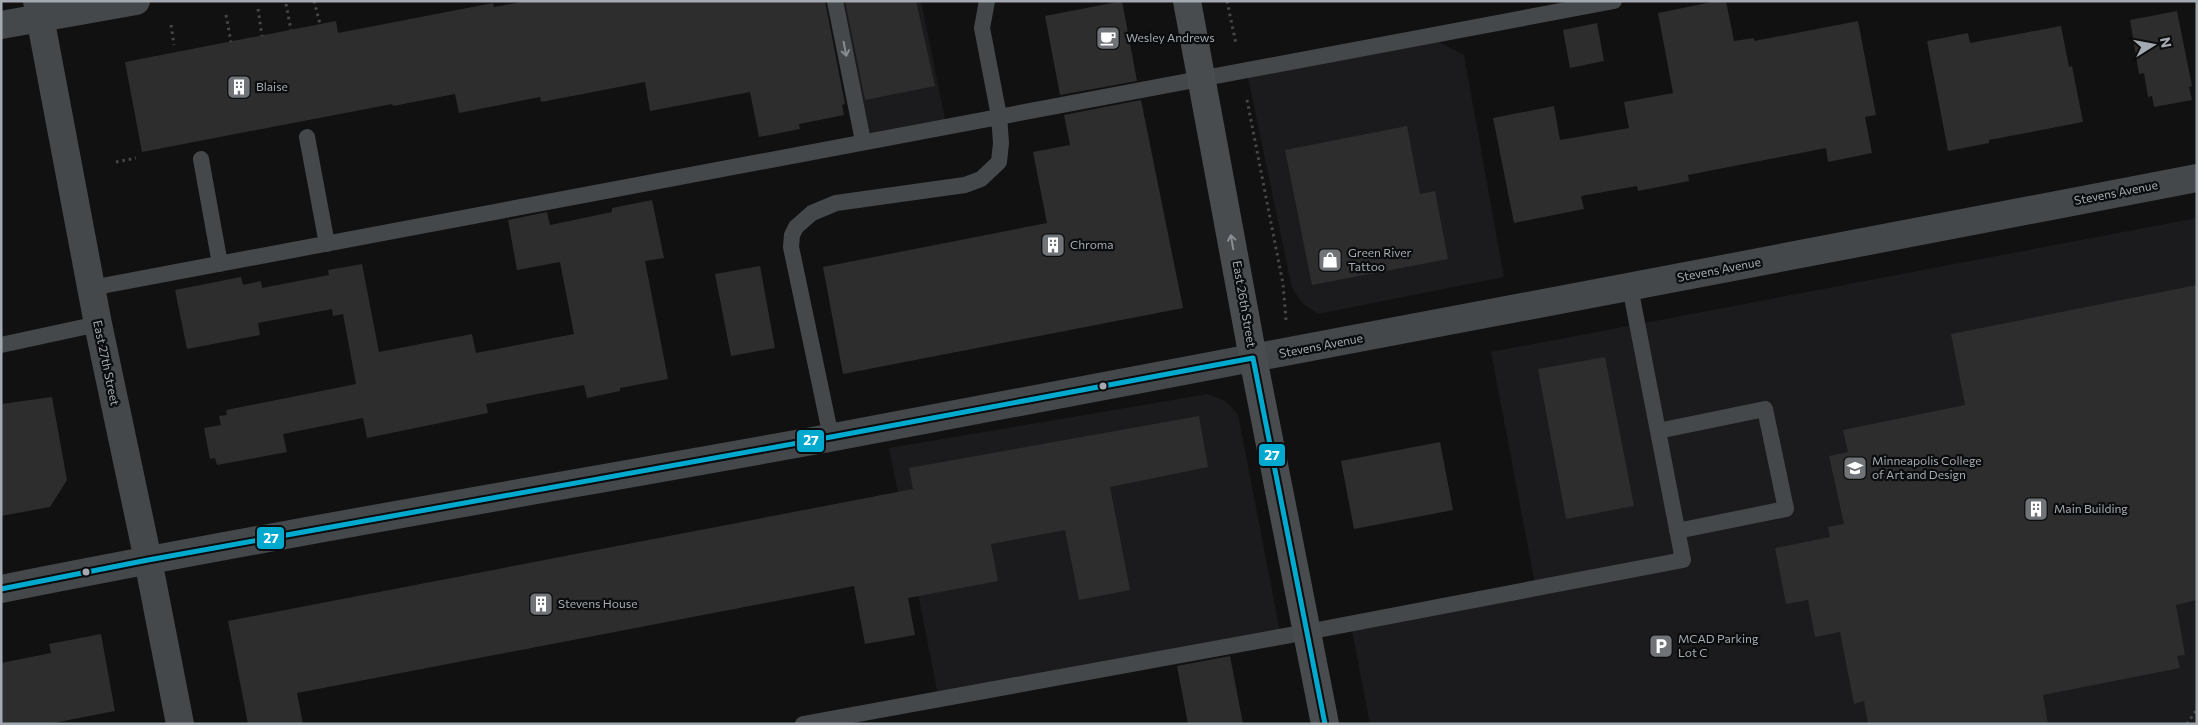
<svg xmlns="http://www.w3.org/2000/svg" width="2198" height="725" font-family="Commissioner,sans-serif">
  <style>
    .built { fill: #1b1b1d }
    .building { fill: #2d2d2e }
    .lines { fill: none; stroke-linecap: round; stroke-linejoin: round }
    .path { stroke: #47484b; stroke-width: 3; stroke-dasharray: 2.5 4; stroke-linecap: butt }
    .lane { stroke: #45484a; stroke-width: 16 }
    .street { stroke: #45484a; stroke-width: 28 }
    .secondary { stroke: #494c4e; stroke-width: 28 }
    .bus-1-casing { stroke: #0b0c0d; stroke-width: 9 }
    .bus-1 { stroke: #00a9ce; stroke-width: 5 }
    .oneway { stroke: #878d92 }
    .oneway2 { stroke: #888e93 }
    .bus-dot { fill: #a3aab1; stroke: #0b0c0d; stroke-width: 2 }
    .labels { text-anchor: middle; stroke-width: 4.5; stroke-linejoin: round; paint-order: stroke }
    .poi-label { font-size: 12px; fill: #a3aab1; stroke: #0b0c0d; text-anchor: start }
    .street-label { font-size: 12px; fill: #a3aab1; stroke: #0b0c0d }
    .line-badge { stroke: #0b0c0d; stroke-width: 2 }
    .badge-label { font-size: 14px; text-anchor: middle; font-weight: bold; fill: #fff }
  </style>
  <rect width="100%" height="100%" fill="#111"/>
  <path class="built" d="M826,1H921L946,124L856,145Z
    M1422,33L1464,55L1504,277L1318,314L1303,304L1292,288L1246,68Z
    M2197,218V724H1370L1350,620L1535,584L1491,352Z
    M1208,394L1225,401L1238,414L1281,637L940,705L889,448Z"/>
  <path class="building" d="M526,1H825L845,104L842,105L844,115L799,124L800,129L759,137L750,92L650,111L645,82L541,102L540,97L459,113L455,94L393,106L392,104L142,152L125,62L336,21L338,33L493,3L494,7Z
    M845,1H916L935,86L865,100Z
    M1122,1L1137,81L1060,95L1045,16Z
    M1717,1H1726L1734,41L1754,38V41L1858,21L1876,115L1865,117L1872,153L1828,162L1826,148L1688,175L1689,181L1638,191L1637,186L1581,196L1584,209L1514,223L1493,118L1554,106L1560,140L1629,128L1624,102L1673,93L1658,13Z
    M2177,11L2192,86L2189,87L2192,100L2154,107L2152,96L2148,97L2144,73L2139,74L2130,20Z
    M1597,23L1604,61L1570,68L1563,30Z
    M2061,26L2069,67L2072,66L2083,122L1989,140V143L1948,151L1927,41L1968,33L1970,43Z
    M1141,100L1183,308L843,374L823,267L1047,223L1033,152L1070,145L1064,115Z
    M1407,126L1420,194L1435,191L1448,259L1312,285L1285,150Z
    M652,200L664,258L645,261L668,379L620,388V391L587,398L584,385L486,404L488,413L367,438L363,418L283,434L287,452L217,465L215,458L210,459L204,428L221,425L219,416L227,415L226,410L356,384L343,314L333,316L332,309L258,323L260,335L187,349L175,290L241,277L243,285L261,281L262,288L329,275L328,270L362,264L379,352L472,334L476,353L574,334L560,262L517,270L508,220L547,212L550,225L612,212V208Z
    M760,266L775,348L731,356L715,274Z
    M2197,285V600L2176,605L2185,655L2177,656L2180,668L2043,695L2048,724H1868L1864,701L1854,704L1840,632L1815,637L1808,600L1786,604L1775,548L1830,537L1828,527L1844,524L1829,456L1848,452L1843,430L1965,405L1951,334Z
    M1605,357L1634,506L1566,519L1538,369Z
    M52,397L67,480L50,507L1,516V404Z
    M1199,416L1208,467L1110,487L1130,590L1079,600L1065,530L991,544L998,581L908,598L915,635L865,644L854,586L297,693L303,724H248L228,621L913,489L909,468Z
    M1440,442L1453,510L1354,529L1341,461Z
    M101,634L115,711L48,724H1V663L51,653L49,644Z
    M1230,656L1243,724H1188L1177,666Z"/>
  <g class="lines">
    <path class="path" d="M314,1L320,24
      M1227,1L1236,44
      M286,4L291,30
      M258,9L262,36
      M226,15L231,42
      M171,25L174,45
      M1247,100L1283,284L1286,320
      M116,162L136,158
      M2187,724L2197,709"/>
    <path class="lane" d="M835,1L863,141
      M307,137L327,244
      M201,159L220,264
      M91,288L1614,1
      M1,345L98,324
      M1658,431L1765,409L1786,509L1677,531
      M831,437L791,247L792,235L796,227L812,213L836,203L965,185L981,179L999,162L1001,143L999,116L982,28L987,1
      M803,724L1307,632L1683,560L1630,287"/>
    <path class="street" d="M37,1L98,324L148,560L180,724
      M1,25L136,1
      M1,589C276,534 553,488 829,438C1286,354 1741,265 2197,178"/>
    <path class="secondary" d="M1187,1L1253,358L1325,724"/>
    <g class="bus-1-casing">
      <path id="bus-1" d="M1,589L148,560L831,437L1253,358L1325,724"/>
    </g>
    <use href="#bus-1" class="bus-1"/>
  </g>
  <defs><path id="oneway-shaft" d="M-6 0H5M1.5-3L5.5 0L1.5 3" fill="none" stroke-width="1.6" stroke-linecap="round" stroke-linejoin="round" transform="scale(1.25)"/></defs>
  <use class="oneway" href="#oneway-shaft" transform="translate(845 49) rotate(79)"/>
  <use class="oneway2" href="#oneway-shaft" transform="translate(1232 242) rotate(-100)"/>
  <defs>
    <g id="cafe-square" transform="scale(1.25)"><rect x="-9" y="-9" width="18" height="18" rx="4" fill="#707479" stroke="#0b0c0d"/><path d="M-5.5-4.5H6V0H3Q3 3.5 0 3.5H-2.5Q-5.5 3.5-5.5 0ZM3-3.2v2h1.7v-2ZM-6 4.5H4V6H-6Z" fill="#fff"/></g>
    <g id="building-square" transform="scale(1.25)"><rect x="-9" y="-9" width="18" height="18" rx="4" fill="#707479" stroke="#0b0c0d"/><path d="M-4-6H4V6H1V3H-1V6H-4ZM-2.5-4.3h1.7v1.8h-1.7ZM.8-4.3h1.7v1.8H.8ZM-2.5-1h1.7V.8h-1.7ZM.8-1h1.7V.8H.8Z" fill="#fff"/></g>
    <g id="shop-square" transform="scale(1.25)"><rect x="-9" y="-9" width="18" height="18" rx="4" fill="#707479" stroke="#0b0c0d"/><path d="M-5-2.5h2.3a2.7 3.5 0 0 1 5.4 0H5L5.5 6h-11ZM-1.5-2.5h3a1.5 2.3 0 0 0-3 0Z" fill="#fff"/></g>
    <g id="university-square" transform="scale(1.25)"><rect x="-9" y="-9" width="18" height="18" rx="4" fill="#707479" stroke="#0b0c0d"/><path d="M0-5L7-2L0 1L-7-2ZM-4 1L0 2.5L4 1V4Q0 6-4 4Z" fill="#fff"/></g>
    <g id="parking-square" transform="scale(1.25)"><rect x="-9" y="-9" width="18" height="18" rx="4" fill="#707479" stroke="#0b0c0d"/><path d="M-3.5-5.5H1a3.5 3.5 0 0 1 0 7H-1V5.5H-3.5ZM-1-3.4V-.6H.8a1.4 1.4 0 0 0 0-2.8Z" fill="#fff"/></g>
  </defs>
  <g fill-rule="evenodd">
    <use href="#cafe-square" x="1108" y="38"/>
    <use href="#building-square" x="239" y="87"/>
    <use href="#building-square" x="1053" y="245"/>
    <use href="#shop-square" x="1330" y="260"/>
    <use href="#university-square" x="1855" y="468"/>
    <use href="#building-square" x="2036" y="509"/>
    <use href="#building-square" x="541" y="604"/>
    <use href="#parking-square" x="1661" y="646"/>
  </g>
  <g class="bus-dot">
    <circle cx="1103" cy="386" r="4.5"/>
    <circle cx="86" cy="572" r="4.5"/>
  </g>
  <g class="labels">
    <g class="poi-label">
      <text x="1126" y="42">Wesley Andrews</text>
      <text x="256" y="91">Blaise</text>
      <text x="1070" y="249">Chroma</text>
      <text x="1348" y="257">Green River<tspan x="1348" dy="14">Tattoo</tspan></text>
      <text x="1872" y="465">Minneapolis College<tspan x="1872" dy="14">of Art and Design</tspan></text>
      <text x="2054" y="513">Main Building</text>
      <text x="558" y="608">Stevens House</text>
      <text x="1678" y="643">MCAD Parking<tspan x="1678" dy="14">Lot C</tspan></text>
    </g>
    <g class="street-label">
      <text transform="translate(2116 193) rotate(-11)" y="4">Stevens Avenue</text>
      <text transform="translate(1719 270) rotate(-11)" y="4">Stevens Avenue</text>
      <text transform="translate(1244 304) rotate(80)" y="4">East 26th Street</text>
      <text transform="translate(1321 346) rotate(-11)" y="4">Stevens Avenue</text>
      <text transform="translate(106 363) rotate(78)" y="4">East 27th Street</text>
    </g>
  </g>
  <g class="line-badge">
    <rect x="796" y="429" width="29" height="24" rx="5" fill="#00a9ce"/>
    <rect x="1258" y="443" width="28" height="24" rx="5" fill="#00a9ce"/>
    <rect x="256" y="526" width="29" height="24" rx="5" fill="#00a9ce"/>
  </g>
  <g class="badge-label">
    <text x="811" y="445">27</text>
    <text x="1272" y="460">27</text>
    <text x="271" y="543">27</text>
  </g>
  <rect width="2198" height="725" fill="none" stroke="#a3aab1" stroke-width="5"/>
  <g transform="translate(2153 45) rotate(79)" stroke="#0b0c0d" stroke-width="4" paint-order="stroke">
  <path d="M0-4L9 19L0 12L-9 19Z" fill="#a3aab1"/>
  <text y="-8" font-size="14" font-weight="bold" text-anchor="middle" fill="#a3aab1">N</text>
  </g>
</svg>
